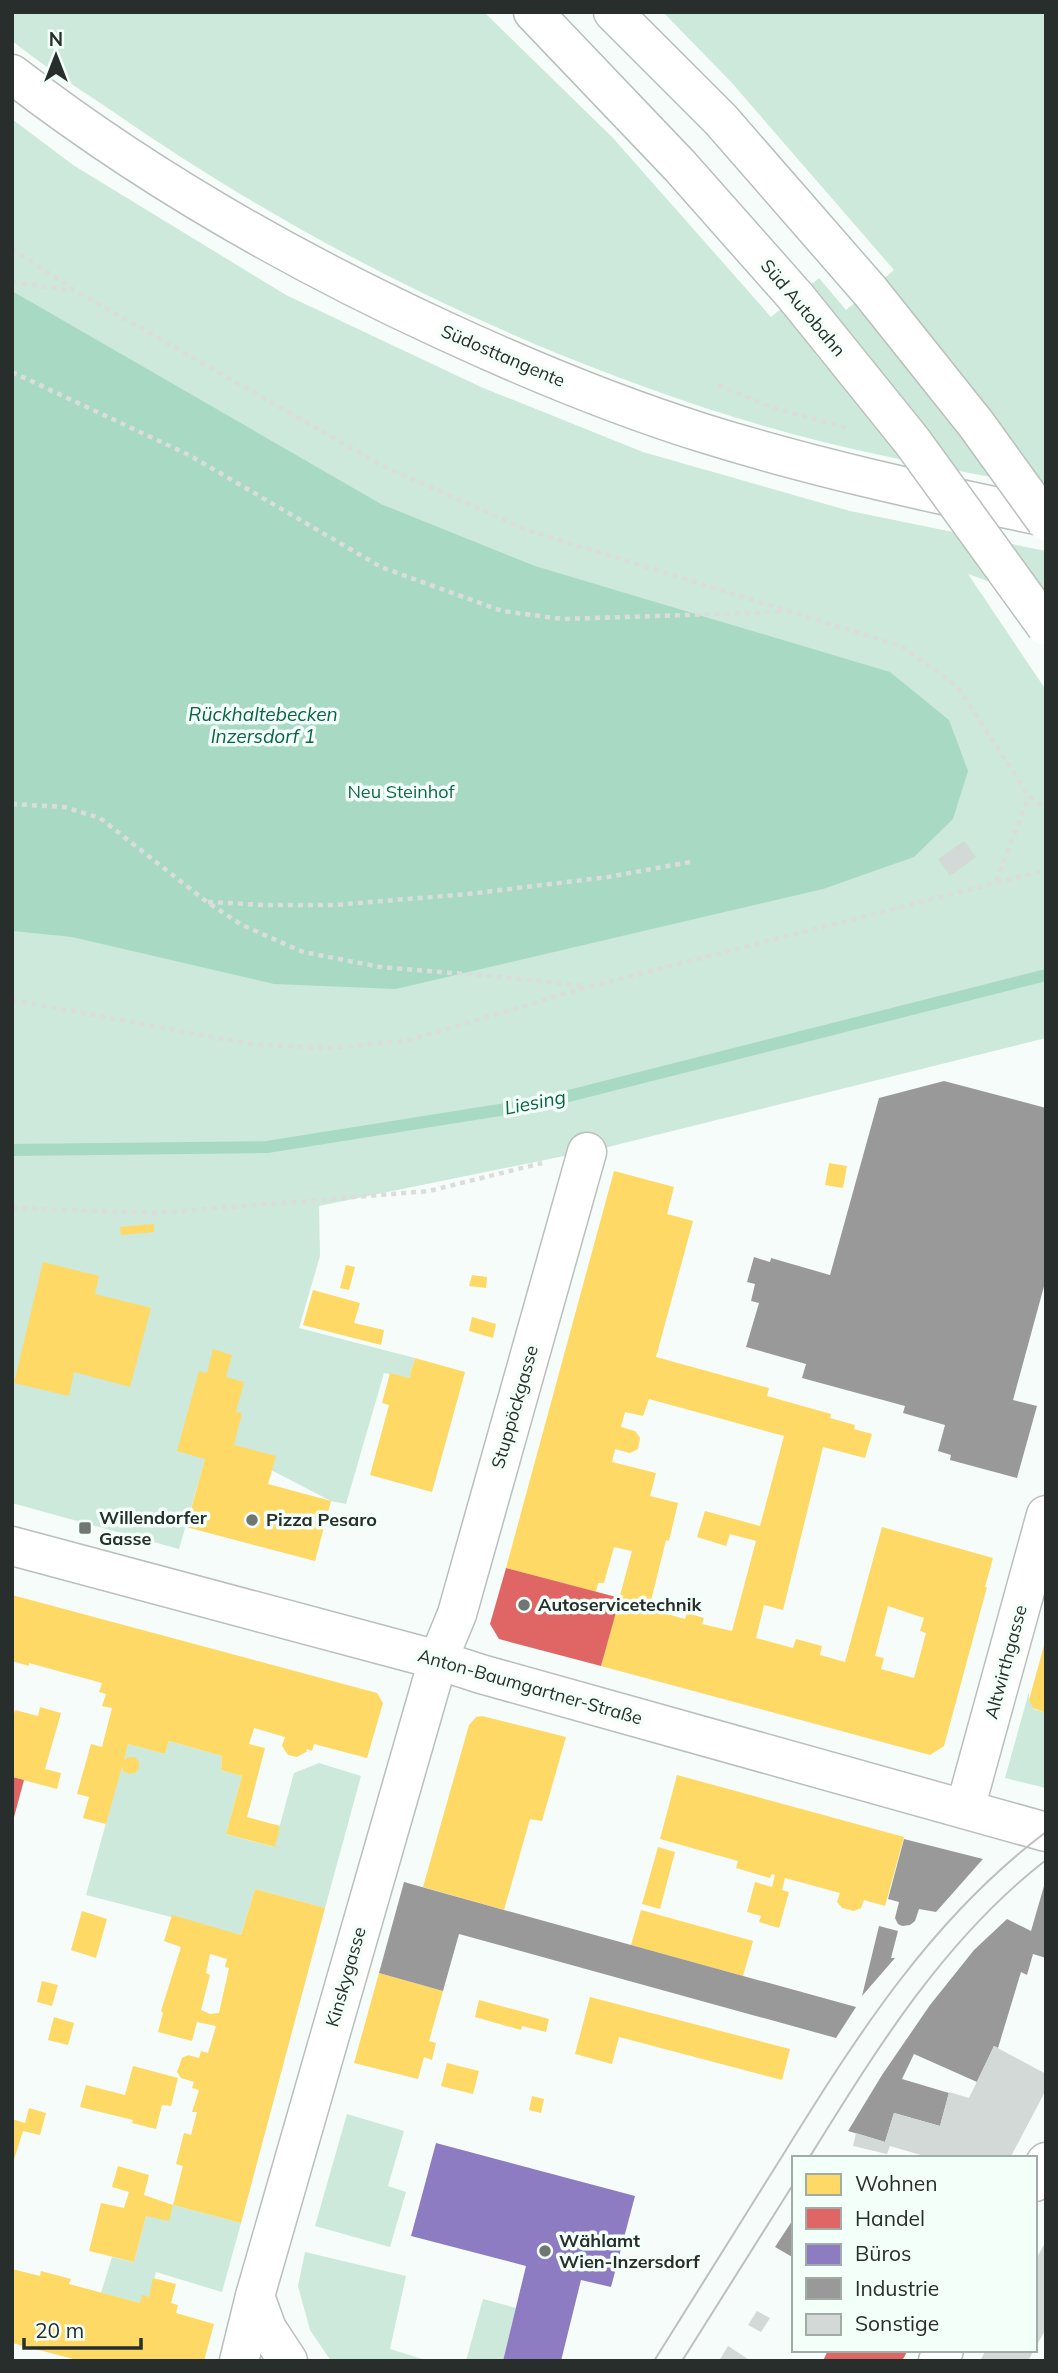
<svg xmlns="http://www.w3.org/2000/svg" width="1058" height="2373" font-family="Mulish,sans-serif">
  <style>
    .green { fill: #cce9db }
    .water { fill: #a8dac3 }
    .homes { fill: #ffd966; fill-rule: evenodd }
    .shops { fill: #e06666 }
    .offices { fill: #8e7cc3 }
    .industry { fill: #999 }
    .lines { fill: none; stroke-linecap: round; stroke-linejoin: round }
    .stream { stroke: #a8dac3; stroke-width: 12 }
    .building { fill: #d3d9d6 }
    .minor-casing { stroke: #babfbc; stroke-width: 41 }
    .major-casing { stroke: #babfbc; stroke-width: 41 }
    .highway-casing { stroke: #babfbc; stroke-width: 41 }
    .path { stroke: #dbdddc; stroke-width: 4.5; stroke-dasharray: 5 5; stroke-linecap: butt }
    .minor { stroke: #fefffe; stroke-width: 38 }
    .major { stroke: #fefffe; stroke-width: 38 }
    .highway { stroke: #fefffe; stroke-width: 38 }
    .tram { stroke: #bec0bf; stroke-width: 2 }
    .highway-bridge-casing { stroke: #babfbc; stroke-width: 41; stroke-linecap: butt }
    .highway-bridge { stroke: #fefffe; stroke-width: 38 }
    .poi-dot { fill: #6f7673; stroke: #f3fff9; stroke-width: 2.5 }
    .labels { text-anchor: middle; stroke-width: 7; stroke-linejoin: round; paint-order: stroke }
    .street-label { font-size: 18px; fill: #272e2b; stroke: #f3fff9 }
    .park-label { font-size: 18px; fill: #12674a; stroke: #f3fff9 }
    .poi-label { font-size: 18px; font-weight: bold; fill: #272e2b; stroke: #f3fff9; text-anchor: start }
    .water-label { font-size: 19px; font-style: italic; fill: #096245; stroke: #f3fff9 }
  </style>
  <rect width="100%" height="100%" fill="#f6fcf9"/>
  <path class="green" d="M12,12H484L613,138L771,317L819,278L846,310L894,270L732,83L663,12H1046V487C941,468 836,449 734,417C514,348 304,244 115,113C81,90 45,67 12,41Z
    M12,119L73,165L286,295L481,387L643,452L850,511L1046,551V602L968,574L1046,690V1038L608,1147L319,1206L320,1256L299,1328L415,1358L409,1378L384,1373L346,1504L331,1501L211,1439L179,1549L12,1503Z
    M1029,1692V1699L1034,1709L1046,1713V1788L1005,1778Z
    M169,1741L222,1756L221,1770L242,1776L226,1834L274,1847L294,1773L319,1763L361,1776L325,1908L255,1889L241,1935L86,1895L128,1744L165,1754Z
    M347,2114L404,2131L388,2186L406,2192L390,2247L315,2226Z
    M173,2205L241,2223L222,2292L156,2272L149,2297L140,2303L101,2293L112,2257L134,2262L146,2216Z
    M305,2252L406,2276L390,2349L429,2361H331L310,2330L298,2286Z
    M483,2299L516,2308L503,2361H466Z"/>
  <path class="water" d="M12,291L381,504L535,566L890,672L949,720L968,771L953,819L914,857L823,889L396,989L274,984L72,937L12,931Z"/>
  <path class="homes" d="M829,1163L847,1166L843,1188L825,1185Z
    M614,1171L674,1187L667,1214L693,1221L656,1357L769,1388L767,1396L831,1414L830,1418L855,1425L854,1429L872,1434L865,1458L823,1447L783,1610L764,1605L756,1638L793,1648L796,1639L822,1646L820,1655L845,1662L882,1527L993,1558L985,1587H987L944,1746L930,1755L601,1666L632,1551L614,1547L604,1583H598L596,1592L506,1568ZM649,1399L784,1436L760,1526L705,1511L697,1537L726,1546L730,1534L756,1541L732,1631L702,1624L704,1618L687,1613L685,1619L649,1609L666,1540L669,1541L678,1503L650,1496L656,1473L612,1462L615,1449L630,1453L638,1449L640,1438L635,1431L621,1427L625,1412L643,1416ZM888,1606L924,1618L920,1631L926,1633L914,1678L881,1669L884,1658L875,1656Z
    M154,1224V1232L121,1235L120,1227Z
    M43,1262L99,1276L95,1294L151,1308L130,1387L74,1372L69,1396L14,1383Z
    M346,1265L355,1267L349,1290L340,1288Z
    M472,1275L487,1277L486,1288L469,1286Z
    M313,1290L360,1303L354,1323L384,1330L381,1345L303,1325Z
    M472,1317L496,1324L493,1338L469,1331Z
    M213,1349L232,1355L226,1377L244,1382L236,1412L242,1413L234,1445L276,1456L268,1484L331,1501L315,1561L186,1527L205,1459L177,1451L199,1371L207,1373Z
    M415,1358L465,1372L432,1492L370,1475L389,1405L382,1403L390,1373L409,1378Z
    M12,1595L377,1693L383,1703L367,1758L314,1744L312,1751L307,1749L306,1752L297,1757L288,1755L282,1746L285,1737L254,1728L249,1744L265,1748L247,1817L280,1826L275,1847L226,1834L242,1776L221,1770L222,1756L169,1741L165,1754L128,1744L124,1760L129,1757H135L139,1762V1768L135,1773L130,1774L124,1772L122,1767L106,1824L83,1818L89,1797L77,1794L91,1744L102,1747L112,1708L102,1706L106,1694L99,1692L102,1683L29,1663V1666L12,1661Z
    M1046,1638V1713L1033,1708L1029,1700Z
    M40,1707L61,1713L45,1769L61,1773L57,1789L12,1777V1722L15,1710L38,1716Z
    M482,1716L566,1737L542,1821L530,1819L504,1910L423,1887L469,1725L476,1717Z
    M677,1775L904,1837L885,1906L864,1900L861,1908L854,1911L842,1908L837,1902L840,1893L785,1878L782,1890L789,1892L779,1928L759,1922L761,1916L747,1912L755,1882L772,1887L775,1875L772,1874L770,1878L736,1868L738,1861L660,1839Z
    M658,1847L675,1852L660,1909L642,1904Z
    M255,1889L325,1908L241,2223L173,2205L183,2166L176,2164L184,2133L191,2135L197,2112H192L199,2090L192,2088L194,2082L181,2078L177,2072L182,2058L188,2055L199,2058L201,2051L208,2053L216,2026L197,2022L192,2041L158,2032L163,2013L161,2011L181,1947L164,1941L172,1915L241,1935ZM210,1954L227,1959L225,1967L229,1968L219,2013L210,2014L201,2010L210,1975L206,1973Z
    M641,1910L753,1941L743,1976L631,1945Z
    M82,1911L107,1919L96,1958L71,1950Z
    M379,1973L443,1991L429,2041L436,2043L432,2060L424,2057L418,2079L354,2063Z
    M42,1981L58,1985L52,2006L37,2002Z
    M590,1997L790,2049L782,2080L619,2037L612,2064L575,2054Z
    M479,2000L549,2019L546,2032L522,2026L521,2030L475,2017Z
    M54,2017L74,2023L68,2045L48,2040Z
    M447,2063L479,2071L473,2094L441,2086Z
    M133,2066L178,2078L171,2106L162,2105L156,2129L132,2123L133,2120L80,2107L86,2085L125,2095Z
    M532,2096L544,2099L541,2113L529,2110Z
    M29,2108L46,2113L40,2135L23,2131L12,2166V2119L25,2123Z
    M118,2166L149,2175L144,2195L173,2205L169,2221L146,2216L134,2262L89,2251L101,2203L124,2208L129,2192L112,2187Z
    M12,2269L40,2276L41,2271L71,2279L69,2284L140,2303L142,2295L149,2297L153,2278L176,2284L171,2303L178,2305L176,2313L214,2324L204,2361H81L12,2343Z"/>
  <path class="shops" d="M506,1568L620,1598L601,1666L499,1639L490,1624Z
    M12,1777L24,1780L13,1821L12,1820Z
    M828,2350H908L902,2361H823Z"/>
  <path class="offices" d="M436,2143L635,2196L611,2287L581,2280L561,2361H503L526,2266L411,2236Z"/>
  <path class="industry" d="M944,1081L1046,1108V1279L1013,1400L1037,1406L1017,1478L950,1460L951,1455L938,1451L945,1425L903,1413L905,1406L802,1378L806,1364L746,1347L759,1303L751,1301L755,1284L747,1282L754,1257L770,1262L771,1258L830,1275L879,1098Z
    M904,1839L983,1859L936,1912L919,1909L915,1921L910,1925L902,1926L898,1924L895,1918L899,1902L888,1899Z
    M1046,1879V1958L1033,1954L1027,1975L1021,1972L998,2048L994,2046L977,2082L914,2054L902,2079L949,2093L940,2126L894,2113L885,2142L848,2131L882,2075L930,2005L974,1950L1007,1919L1031,1931Z
    M404,1882L504,1910L856,2007L836,2038L459,1934L443,1991L379,1973Z
    M879,1926L898,1931L891,1958H895L862,1996Z
    M794,2218V2258L775,2247Z"/>
  <g class="lines">
    <path class="stream" d="M12,1150L267,1147L537,1104L1046,975"/>
  </g>
  <path class="building" d="M964,841L976,857L950,876L938,859Z
    M994,2046L1046,2074V2090L1010,2158H931L890,2146L887,2154L853,2146L856,2133L885,2142L894,2113L940,2126L949,2092L969,2098Z
    M1046,2241V2329L1035,2348V2261Z
    M757,2311L770,2318L761,2332L748,2325Z
    M728,2346L751,2361H719Z
    M986,2350H1034L1028,2361H980Z"/>
  <g class="lines">
    <g class="minor-casing">
      <path id="minor" d="M587,1152L457,1614L438,1660L481,1674L1046,1832
        M965,1809L1046,1515
        M1035,2182L1046,2162
        M239,2361L255,2296
        M938,2361L944,2350"/>
    </g>
    <g class="major-casing">
      <path id="major" d="M12,1546L438,1660L255,2296L267,2329L288,2361"/>
    </g>
    <g class="highway-casing">
      <path id="highway" d="M533,12L680,166L796,297
        M613,12L721,120L870,291
        M12,74C144,176 291,260 443,330C527,369 614,405 703,433C815,468 930,493 1046,517"/>
    </g>
    <path class="path" d="M12,249L76,291L381,465L527,530L901,646L957,686L1029,796L1046,809
      M12,282L74,291
      M12,372L189,455L381,567L502,611L563,619L780,612
      M718,385L773,408L851,429
      M12,804L64,807L100,818L207,902L242,925L303,952L380,967L513,978L583,986
      M996,881L1029,796
      M208,902L264,905H334L468,894L608,877L690,862
      M12,1000L250,1044L330,1048L409,1040L588,987L1046,870
      M12,1208L156,1213L429,1191L542,1163"/>
    <use href="#minor" class="minor"/>
    <use href="#major" class="major"/>
    <use href="#highway" class="highway"/>
    <path class="tram" d="M809,2158C876,2050 944,1939 1046,1860
      M654,2361C698,2290 742,2220 786,2150C860,2031 933,1917 1046,1832
      M682,2361L794,2183"/>
    <g class="highway-bridge-casing">
      <path id="highway-bridge" d="M870,291L976,424L1046,521
        M796,297L912,441L1046,626"/>
    </g>
    <use href="#highway-bridge" class="highway-bridge"/>
  </g>
  <g class="poi-dot">
    <circle cx="252" cy="1520" r="7"/>
    <rect x="78" y="1521" width="14" height="14" rx="3.5"/>
    <circle cx="524" cy="1605" r="7"/>
    <circle cx="545" cy="2251" r="7"/>
  </g>
  <g class="labels">
    <g class="street-label">
      <text transform="translate(803 308) rotate(50)" y="6">Süd Autobahn</text>
      <text transform="translate(503 356) rotate(23)" y="6">Südosttangente</text>
      <text transform="translate(515 1407) rotate(-74)" y="6">Stuppöckgasse</text>
      <text transform="translate(1006 1662) rotate(-75)" y="6">Altwirthgasse</text>
      <text transform="translate(530 1687) rotate(16)" y="6">Anton-Baumgartner-Straße</text>
      <text transform="translate(346 1977) rotate(-74)" y="6">Kinskygasse</text>
    </g>
    <g class="park-label">
      <text x="401" y="798">Neu Steinhof</text>
    </g>
    <g class="poi-label">
      <text x="99" y="1524">Willendorfer<tspan x="99" dy="21">Gasse</tspan></text>
      <text x="266" y="1526">Pizza Pesaro</text>
      <text x="538" y="1611">Autoservicetechnik</text>
      <text x="559" y="2247">Wählamt<tspan x="559" dy="21">Wien-Inzersdorf</tspan></text>
    </g>
    <g class="water-label">
      <text x="263" y="721">Rückhaltebecken<tspan x="263" dy="22">Inzersdorf 1</tspan></text>
      <text transform="translate(535 1102) rotate(-11)" y="7">Liesing</text>
    </g>
  </g>
  <rect width="1058" height="2373" fill="none" stroke="#272e2b" stroke-width="28"/>
  <rect x="792" y="2156" width="245" height="196" fill="#f3fff9" stroke="#a1aba7" stroke-width="2"/>
  <rect x="806" y="2174" width="35" height="21" fill="#ffd966" stroke="#a1aba7" stroke-width="2"/>
  <text x="855" y="2191" font-size="21" fill="#272e2b">Wohnen</text>
  <rect x="806" y="2208" width="35" height="21" fill="#e06666" stroke="#a1aba7" stroke-width="2"/>
  <text x="855" y="2226" font-size="21" fill="#272e2b">Handel</text>
  <rect x="806" y="2244" width="35" height="21" fill="#8e7cc3" stroke="#a1aba7" stroke-width="2"/>
  <text x="855" y="2261" font-size="21" fill="#272e2b">Büros</text>
  <rect x="806" y="2278" width="35" height="21" fill="#999999" stroke="#a1aba7" stroke-width="2"/>
  <text x="855" y="2296" font-size="21" fill="#272e2b">Industrie</text>
  <rect x="806" y="2314" width="35" height="21" fill="#d3d9d6" stroke="#a1aba7" stroke-width="2"/>
  <text x="855" y="2331" font-size="21" fill="#272e2b">Sonstige</text>
  <g transform="translate(56 56)" stroke="#f3fff9" stroke-width="5" paint-order="stroke">
  <path d="M0-5L12 26L0 18L-12 26Z" fill="#272e2b"/>
  <text y="-10" font-size="19" font-weight="bold" text-anchor="middle" fill="#272e2b">N</text>
  </g>
  <path d="M24 2338v10h117v-10" fill="none" stroke="#272e2b" stroke-width="3.5"/>
  <text x="35" y="2338" font-size="21" fill="#272e2b" stroke="#f3fff9" stroke-width="5" paint-order="stroke">20 m</text>
</svg>
